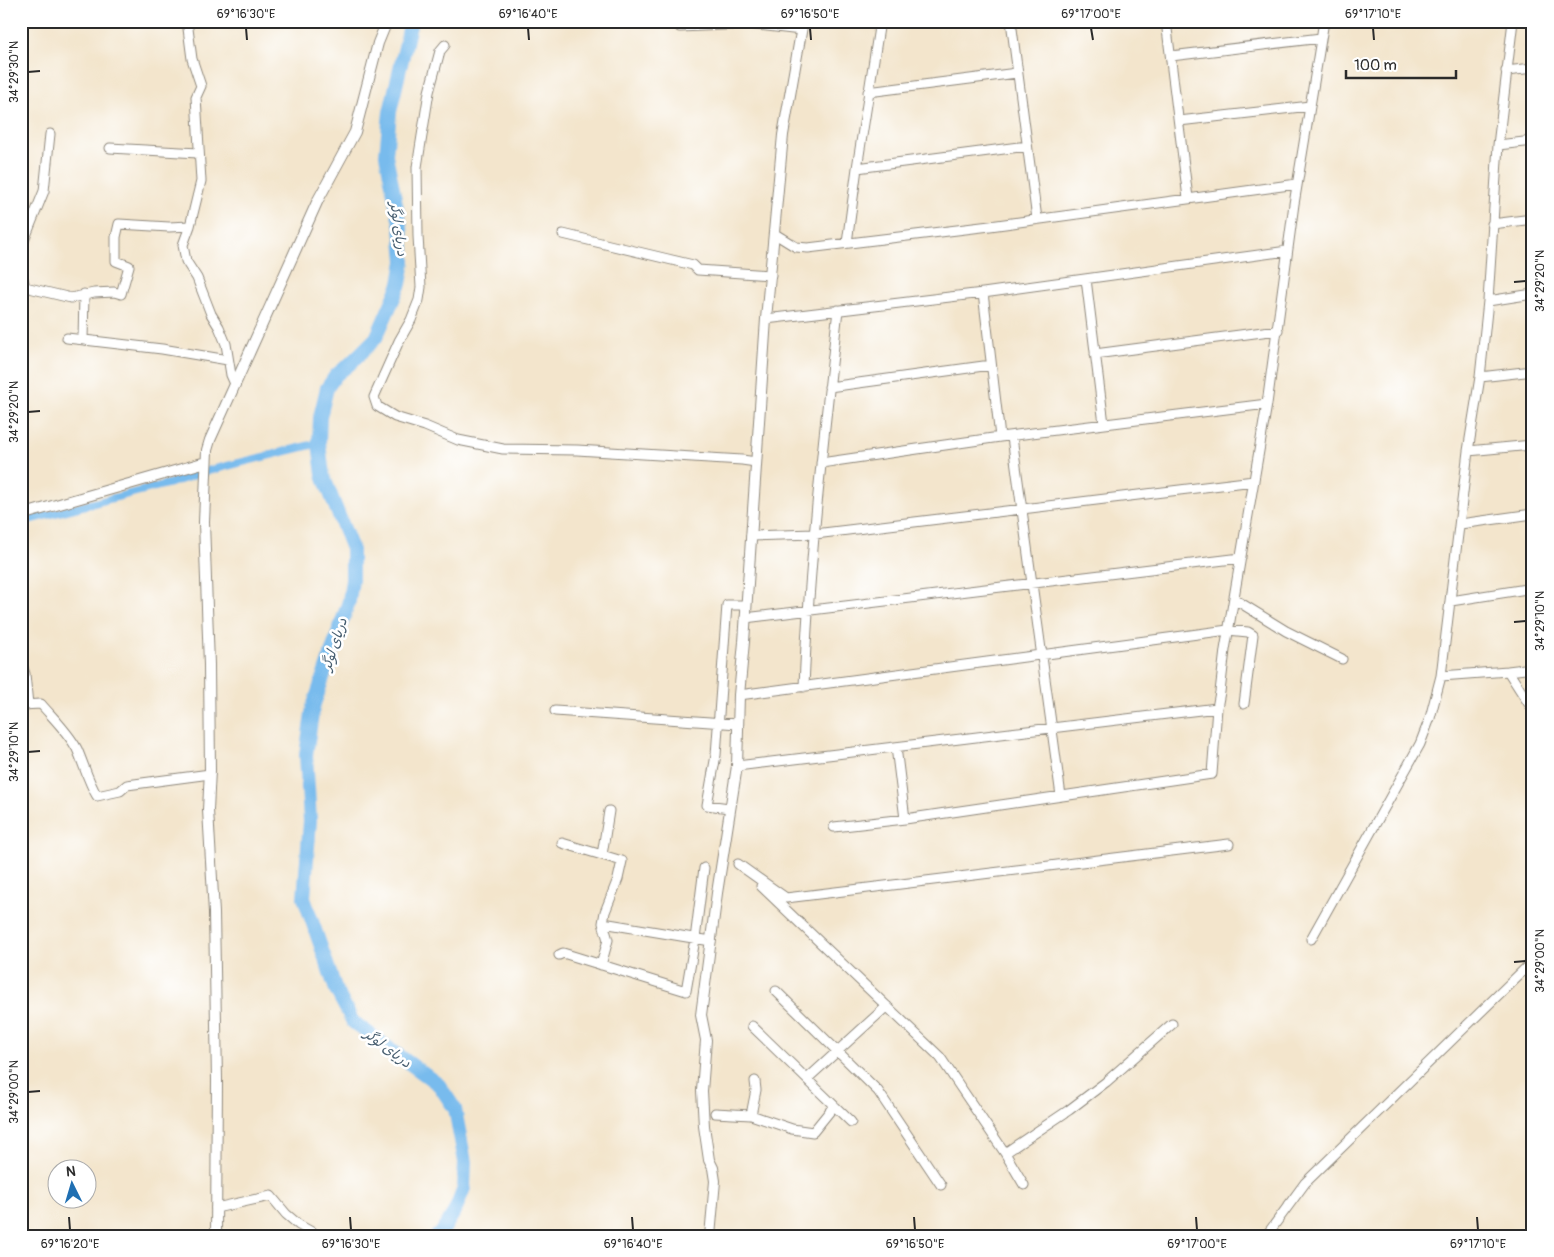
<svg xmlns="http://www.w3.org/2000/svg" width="1554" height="1257" font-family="Pangolin,'Playpen Sans Arabic',sans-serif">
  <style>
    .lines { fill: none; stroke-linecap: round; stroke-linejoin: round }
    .canal { stroke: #78bbed; stroke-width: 8 }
    .river { stroke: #78bbed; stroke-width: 14 }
    .minor-casing { stroke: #8f887c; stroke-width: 11 }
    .tertiary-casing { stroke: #8f887c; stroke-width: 12 }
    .minor { stroke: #fff; stroke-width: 9 }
    .tertiary { stroke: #fff; stroke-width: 10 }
    .ticks { fill: none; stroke: #2b2b2b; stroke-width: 2 }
    .labels { text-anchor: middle; stroke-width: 5; stroke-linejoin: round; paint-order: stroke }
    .water-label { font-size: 14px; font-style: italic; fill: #465d6f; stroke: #fff }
    .neatline { fill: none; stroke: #2b2b2b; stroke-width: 2 }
    .ticks-label { font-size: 12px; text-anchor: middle; fill: #2b2b2b }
  </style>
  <rect width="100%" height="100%" fill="#fff"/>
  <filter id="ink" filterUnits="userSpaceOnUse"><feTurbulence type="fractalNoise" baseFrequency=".02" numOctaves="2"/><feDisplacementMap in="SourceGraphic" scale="10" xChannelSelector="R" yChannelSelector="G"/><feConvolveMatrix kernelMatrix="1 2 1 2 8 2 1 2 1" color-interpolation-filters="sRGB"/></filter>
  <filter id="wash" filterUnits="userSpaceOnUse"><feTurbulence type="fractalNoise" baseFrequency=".0096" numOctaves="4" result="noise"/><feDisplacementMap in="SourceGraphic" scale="20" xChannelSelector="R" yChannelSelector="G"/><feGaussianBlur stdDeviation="1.12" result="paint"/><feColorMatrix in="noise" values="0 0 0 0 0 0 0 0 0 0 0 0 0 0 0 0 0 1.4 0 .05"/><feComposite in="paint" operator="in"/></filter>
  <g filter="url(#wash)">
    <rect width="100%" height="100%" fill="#f3e5cc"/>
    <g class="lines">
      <path class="canal" d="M21,522L171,483L207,471L319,443"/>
      <path class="river" d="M411,21L390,112L386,155L401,228L404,261L400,284L376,338L351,363L336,375L327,388L320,417L319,443L323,475L352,549V580L349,601L313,707L306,755L310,821L304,898L336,990L353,1022L439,1085L455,1109L465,1162L464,1188L455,1211L440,1235L437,1236"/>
    </g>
  </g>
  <g filter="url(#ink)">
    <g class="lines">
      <g class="minor-casing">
        <path id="minor" d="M187,21L192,59L201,86L196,97L201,181L190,226L183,245L186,261L197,278L211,314L219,327L226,344L231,375L235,384
          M679,21L680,27L749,24L801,30
          M1011,21L1037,219
          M1166,21L1188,198
          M445,45L440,51L429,92L417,167L418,236L421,287L419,300L411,320L399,341L374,397L377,406L395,417L425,426L458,440L503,449L577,450L742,460L756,462
          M1171,56L1321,38
          M1506,71L1533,68
          M868,92L1017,73
          M1179,121L1310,106
          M1498,145L1533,141
          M110,148L198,153
          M857,168L1027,146
          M1492,224L1533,219
          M563,234L693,265L698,270L771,275
          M775,234L796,247L808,248L990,226L1297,184
          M847,243L857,168L880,21
          M21,248L44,191L50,134
          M21,271L25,287L21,293
          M1086,279L1104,424
          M25,287L71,298L94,293L114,292L121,294L129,266L116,261V237L119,224L169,227L190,226
          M983,293L1000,437
          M1488,301L1533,294
          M766,319L983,293L1287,251
          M67,338L162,349L228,360
          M83,340L84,294
          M1095,354L1278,330
          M1480,377L1533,371
          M829,387L991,365
          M1012,437L1061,796
          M1468,451L1533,445
          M821,463L1000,437L1267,404
          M1460,524L1533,514
          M751,536L815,534L1254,481
          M1234,599L1286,631L1342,659
          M1451,601L1533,588
          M745,618L1241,558
          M21,662L25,674L28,705
          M1533,668L1508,671L1533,710
          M1441,676L1508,671
          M804,687C809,561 824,435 838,310
          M739,695L1228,630L1248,632L1253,635L1244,704
          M21,705L41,704C53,718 68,732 77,749C84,765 88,781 97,796L120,791L127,785L210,774
          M555,711L738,724
          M896,747L905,819
          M737,766L1217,708
          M729,808L707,805L716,755L727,605H746
          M834,827L905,819L1212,774L1217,708L1220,692L1225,650L1267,404L1294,204L1324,21
          M562,843L622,861L618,879L605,912L603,923L608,940L601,965
          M602,855L609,811
          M738,864L786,898L1229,844
          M761,886L940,1057L1005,1153L1024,1185
          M603,923L711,941
          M1311,939L1420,744L1430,718L1441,676L1468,451L1480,377L1488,301L1498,145L1513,21
          M559,955L563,953L686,991L695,939L704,868
          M776,991L878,1091L941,1185
          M752,1026L851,1122
          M807,1079L887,1006
          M715,1113L751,1115L792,1129L813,1132L834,1106
          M751,1115L756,1090L755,1081
          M1005,1153L1069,1110L1106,1082L1172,1024
          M216,1208L271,1196L286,1214L299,1225L319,1236
          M1266,1236L1305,1183L1533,961"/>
      </g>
      <g class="tertiary-casing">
        <path id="tertiary" d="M21,515L206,462
          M216,1236L217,1080L214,913L208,810L210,770L209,665L204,522L207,450L210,440L318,200L355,132L378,43L387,21
          M710,1236L715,1181L713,1168L709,1160L704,1126L702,1091L706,1040L701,1015L717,893L737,766L739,695L744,642L766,319L783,135L803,21"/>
      </g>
      <use href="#minor" class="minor"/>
      <use href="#tertiary" class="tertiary"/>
    </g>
  </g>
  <path class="ticks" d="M246,28L247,40M528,28L529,40M810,28L811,40M1091,28L1093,40M1373,28L1374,40M28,72L40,71M1514,282L1526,281M28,412L40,411M1514,622L1526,621M28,752L40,751M1514,962L1526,961M28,1092L40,1091M69,1217L70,1230M350,1217L351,1230M632,1217L633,1230M914,1217L915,1230M1196,1217L1197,1230M1477,1217L1478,1230"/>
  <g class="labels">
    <g class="water-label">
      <text transform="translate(399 229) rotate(82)" y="5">دریای لوگر</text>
      <text transform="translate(334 644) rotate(-72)" y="5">دریای لوگر</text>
      <text transform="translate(388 1048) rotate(37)" y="5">دریای لوگر</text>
    </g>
  </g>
  <rect width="1554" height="1257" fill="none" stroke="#fff" stroke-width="55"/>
  <g transform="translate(72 1184) rotate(355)"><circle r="24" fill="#ffffff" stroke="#aaaaaa"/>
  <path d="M0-4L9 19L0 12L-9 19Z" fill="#1f6fb2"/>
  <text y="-8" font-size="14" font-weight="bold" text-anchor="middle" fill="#2b2b2b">N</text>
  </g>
  <path d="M1346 70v8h110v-8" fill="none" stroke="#2b2b2b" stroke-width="2.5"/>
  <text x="1354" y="70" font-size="15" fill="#2b2b2b" stroke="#ffffff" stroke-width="4" paint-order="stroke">100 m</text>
  <rect x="28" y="28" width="1498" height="1202" class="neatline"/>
  <g class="ticks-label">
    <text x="246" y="18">69°16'30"E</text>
    <text x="528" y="18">69°16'40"E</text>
    <text x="810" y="18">69°16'50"E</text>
    <text x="1091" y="18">69°17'00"E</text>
    <text x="1373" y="18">69°17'10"E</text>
    <text transform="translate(14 72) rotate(-90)" y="4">34°29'30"N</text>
    <text transform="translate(1540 281) rotate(-90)" y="4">34°29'20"N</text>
    <text transform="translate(14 412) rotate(-90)" y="4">34°29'20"N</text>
    <text transform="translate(1540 621) rotate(-90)" y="4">34°29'10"N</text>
    <text transform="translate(14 752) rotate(-90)" y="4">34°29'10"N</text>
    <text transform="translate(1540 961) rotate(-90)" y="4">34°29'00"N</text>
    <text transform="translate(14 1092) rotate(-90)" y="4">34°29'00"N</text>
    <text x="70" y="1248">69°16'20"E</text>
    <text x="351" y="1248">69°16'30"E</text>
    <text x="633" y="1248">69°16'40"E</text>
    <text x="915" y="1248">69°16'50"E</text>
    <text x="1197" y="1248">69°17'00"E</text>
    <text x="1478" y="1248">69°17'10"E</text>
  </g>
</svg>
